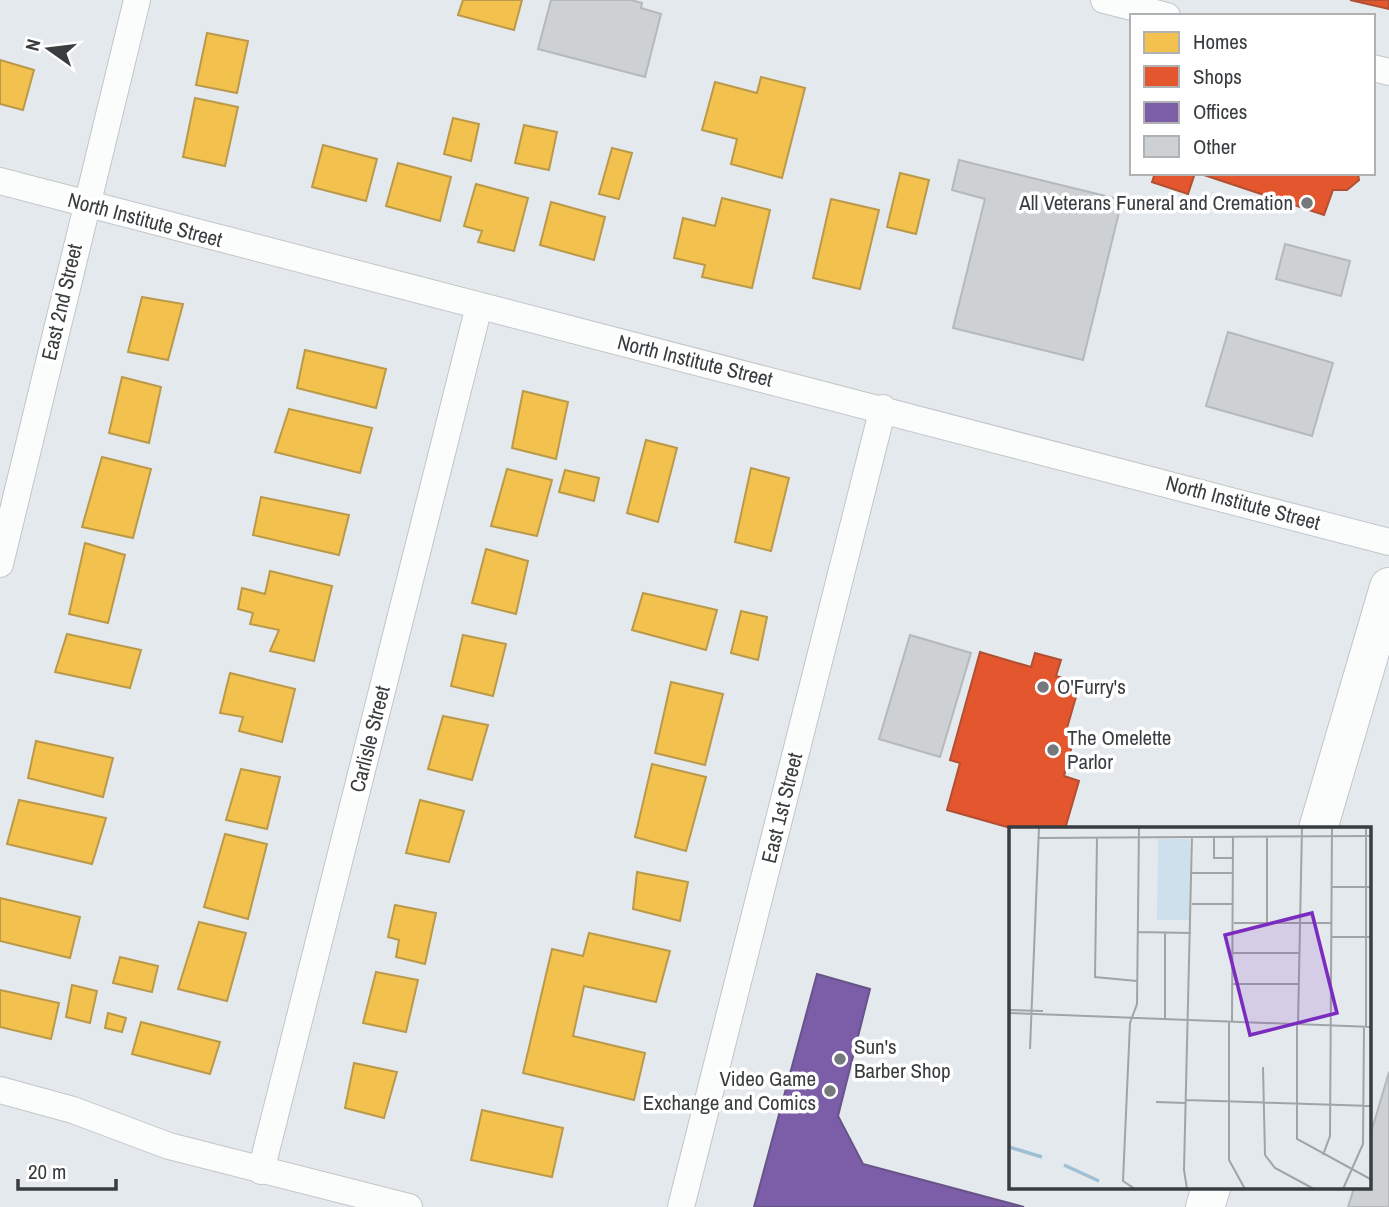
<svg xmlns="http://www.w3.org/2000/svg" width="1389" height="1207" font-family="'Archivo Narrow',sans-serif">
  <style>
    .homes { fill: #f2c14e; stroke: #ba994a; stroke-width: 2 }
    .shops { fill: #e4572e; stroke: #b14f33; stroke-width: 2 }
    .offices { fill: #7b5ea7; stroke: #675488; stroke-width: 2 }
    .building { fill: #cdd1d4; stroke: #b5b9bc; stroke-width: 2 }
    .lines { fill: none; stroke-linecap: round; stroke-linejoin: round }
    .street-casing { stroke: #c2c6c9; stroke-width: 28 }
    .primary-casing { stroke: #c2c6c9; stroke-width: 40 }
    .street { stroke: #fbfcfc; stroke-width: 26 }
    .primary { stroke: #fbfcfc; stroke-width: 38 }
    .poi-dot { fill: #75797c; stroke: #fff; stroke-width: 2.5 }
    .labels { text-anchor: middle; stroke-width: 7; stroke-linejoin: round; paint-order: stroke }
    .poi-label { font-size: 21px; fill: #393d3f; stroke: #fff; text-anchor: start }
    .street-label { font-size: 21px; fill: #393d3f; stroke: #fff }
    .inset-river { fill: none; stroke: #9fc0d4; stroke-width: 3.5 }
    .inset-road { fill: none; stroke: #a0a4a7; stroke-width: 2 }
    .view { fill: #7b2cbf; fill-opacity: 0.15; stroke: #7b2cbf; stroke-width: 3.5 }
    .inset-edge { fill: none; stroke: #393d3f; stroke-width: 3.5 }
  </style>
  <rect width="100%" height="100%" fill="#e4e9ed"/>
  <path class="homes" d="M463,0H522L514,30L458,15Z
    M207,33L248,41L237,93L196,85Z
    M0,60L34,70L23,110L0,104Z
    M761,77L805,88L782,178L731,164L737,139L702,130L715,82L757,93Z
    M195,98L238,107L225,166L183,157Z
    M453,118L479,124L471,161L444,154Z
    M524,125L557,132L549,170L515,163Z
    M323,145L377,159L366,201L312,187Z
    M612,148L632,153L619,199L599,194Z
    M398,163L451,177L440,221L386,206Z
    M900,173L929,180L916,234L887,227Z
    M476,184L528,198L514,251L478,242L482,231L464,226Z
    M722,198L770,210L752,288L702,277L705,265L674,258L683,218L715,226Z
    M831,199L879,210L860,289L813,278Z
    M551,202L605,217L594,260L540,245Z
    M142,297L183,304L168,360L128,352Z
    M305,350L386,369L376,408L297,388Z
    M122,377L161,387L149,443L109,433Z
    M523,391L568,402L556,459L512,448Z
    M289,409L372,428L360,473L275,452Z
    M646,440L677,448L658,522L627,513Z
    M102,457L151,469L133,538L82,527Z
    M751,468L789,478L771,551L735,542Z
    M507,469L552,480L537,536L491,526Z
    M565,470L599,478L594,501L559,492Z
    M261,497L349,515L339,555L253,535Z
    M85,543L125,555L108,623L69,614Z
    M486,549L528,561L516,614L472,603Z
    M270,571L332,586L314,661L270,651L279,630L250,624L253,613L238,609L242,588L265,594Z
    M643,593L717,610L706,650L632,630Z
    M741,611L767,617L758,660L731,653Z
    M67,634L141,650L130,688L55,672Z
    M463,635L506,644L493,696L451,686Z
    M230,673L295,689L282,742L239,731L243,717L220,713Z
    M671,682L723,694L705,765L655,753Z
    M443,716L488,725L472,780L428,769Z
    M36,741L113,758L103,797L28,778Z
    M652,764L706,777L686,851L635,837Z
    M241,769L280,777L267,829L226,820Z
    M19,800L106,818L92,864L7,844Z
    M420,800L464,811L449,862L406,853Z
    M225,834L267,844L248,919L204,907Z
    M637,872L688,882L680,921L633,909Z
    M0,898L80,917L70,958L0,941Z
    M395,905L436,913L425,964L396,957L399,940L388,937Z
    M199,922L246,933L227,1001L178,989Z
    M589,933L670,951L656,1002L584,986L573,1036L645,1053L634,1100L523,1073L552,949L583,956Z
    M120,957L158,966L152,992L113,983Z
    M376,972L418,980L406,1032L363,1023Z
    M72,985L97,991L90,1023L66,1017Z
    M0,990L59,1003L51,1039L0,1027Z
    M108,1013L126,1018L122,1032L105,1028Z
    M141,1022L220,1042L210,1074L132,1054Z
    M354,1063L397,1072L384,1118L345,1108Z
    M482,1110L563,1128L552,1177L471,1160Z"/>
  <path class="shops" d="M1350,0H1389V9Z
    M1155,173H1195L1188,194L1152,182Z
    M1198,173H1358L1359,180L1347,190H1333L1324,215Z
    M980,652L1031,667L1035,653L1061,660L1056,676L1080,683L1065,735L1074,738L1064,776L1079,781L1065,829H1014L947,810L960,763L950,760Z"/>
  <path class="offices" d="M817,974L870,989L838,1116L863,1164L1024,1207H754Z"/>
  <path class="building" d="M551,0H631L642,3L641,8L661,14L645,77L538,49Z
    M959,160L1122,200L1083,360L953,328L985,199L952,190Z
    M1285,244L1350,261L1341,296L1276,279Z
    M1228,332L1333,363L1312,436L1206,406Z
    M910,635L971,653L940,757L879,739Z
    M1389,1072V1207H1348L1354,1188H1370V1136Z"/>
  <g class="lines">
    <g class="street-casing">
      <path id="street" d="M1104,0L1167,16
        M1373,68L1389,72
        M0,181L1389,542
        M0,564L137,0
        M0,1090L73,1110L169,1146L409,1207
        M261,1171L479,306
        M681,1207L883,408"/>
    </g>
    <g class="primary-casing">
      <path id="primary" d="M1318,829L1389,587
        M1205,1207L1211,1188"/>
    </g>
    <use href="#street" class="street"/>
    <use href="#primary" class="primary"/>
  </g>
  <g class="poi-dot">
    <circle cx="1307" cy="203" r="7"/>
    <circle cx="1043" cy="687" r="7"/>
    <circle cx="1053" cy="750" r="7"/>
    <circle cx="840" cy="1059" r="7"/>
    <circle cx="830" cy="1091" r="7"/>
  </g>
  <g class="labels">
    <g class="poi-label">
      <text x="1293" y="210" text-anchor="end">All Veterans Funeral and Cremation</text>
      <text x="1057" y="694">O'Furry's</text>
      <text x="1067" y="745">The Omelette<tspan x="1067" dy="24">Parlor</tspan></text>
      <text x="854" y="1054">Sun's<tspan x="854" dy="24">Barber Shop</tspan></text>
      <text x="816" y="1086" text-anchor="end">Video Game<tspan x="816" dy="24">Exchange and Comics</tspan></text>
    </g>
    <g class="street-label">
      <text transform="translate(145 220) rotate(15)" y="7">North Institute Street</text>
      <text transform="translate(62 302) rotate(-77)" y="7">East 2nd Street</text>
      <text transform="translate(695 361) rotate(14)" y="7">North Institute Street</text>
      <text transform="translate(1243 503) rotate(15)" y="7">North Institute Street</text>
      <text transform="translate(370 739) rotate(-76)" y="7">Carlisle Street</text>
      <text transform="translate(782 808) rotate(-76)" y="7">East 1st Street</text>
    </g>
  </g>
  <g transform="translate(1009 827)">
    <rect width="362" height="362" fill="#e4e9ed"/>
    <path d="M145,12H181V93H148L149,12Z" fill="#cde0eb"/>
    <path class="inset-river" d="M0,320L33,330M55,338L90,354"/>
    <path class="inset-road" d="M205,10V31H224M29,11L363,9M88,11L86,150L128,154M183,46H223M323,60H363M183,77H223M225,96H323M258,96V9M128,105L182,106M323,110H363M223,126H290M224,157H289M0,183L34,184M0,186L363,200M156,192V106M220,194V333L236,362M223,194L224,10M288,197V312L363,353M289,197L293,0M357,200V0M21,222L30,0M254,240L256,328L266,341L305,362M177,273L363,279M147,275L176,276M314,328L321,309L323,0M126,362L114,354L121,196L128,177L130,0M178,362L175,343L183,9M334,362L354,317L355,201"/>
    <path class="view" d="M303,86L328,186L241,208L216,108Z"/>
    <rect width="362" height="362" class="inset-edge"/>
  </g>
  <rect x="1130" y="14" width="245" height="161" fill="#ffffff" stroke="#b0b1b2" stroke-width="2"/>
  <rect x="1144" y="32" width="35" height="21" fill="#f2c14e" stroke="#b0b1b2" stroke-width="2"/>
  <text x="1193" y="49" font-size="21" fill="#393d3f">Homes</text>
  <rect x="1144" y="66" width="35" height="21" fill="#e4572e" stroke="#b0b1b2" stroke-width="2"/>
  <text x="1193" y="84" font-size="21" fill="#393d3f">Shops</text>
  <rect x="1144" y="102" width="35" height="21" fill="#7b5ea7" stroke="#b0b1b2" stroke-width="2"/>
  <text x="1193" y="119" font-size="21" fill="#393d3f">Offices</text>
  <rect x="1144" y="136" width="35" height="21" fill="#cdd1d4" stroke="#b0b1b2" stroke-width="2"/>
  <text x="1193" y="154" font-size="21" fill="#393d3f">Other</text>
  <g transform="translate(49 49) rotate(284)" stroke="#ffffff" stroke-width="5" paint-order="stroke">
  <path d="M0-5L12 26L0 18L-12 26Z" fill="#393d3f"/>
  <text y="-10" font-size="19" font-weight="bold" text-anchor="middle" fill="#393d3f">N</text>
  </g>
  <path d="M18 1179v10h98v-10" fill="none" stroke="#393d3f" stroke-width="3.5"/>
  <text x="28" y="1179" font-size="21" fill="#393d3f" stroke="#ffffff" stroke-width="5" paint-order="stroke">20 m</text>
</svg>
